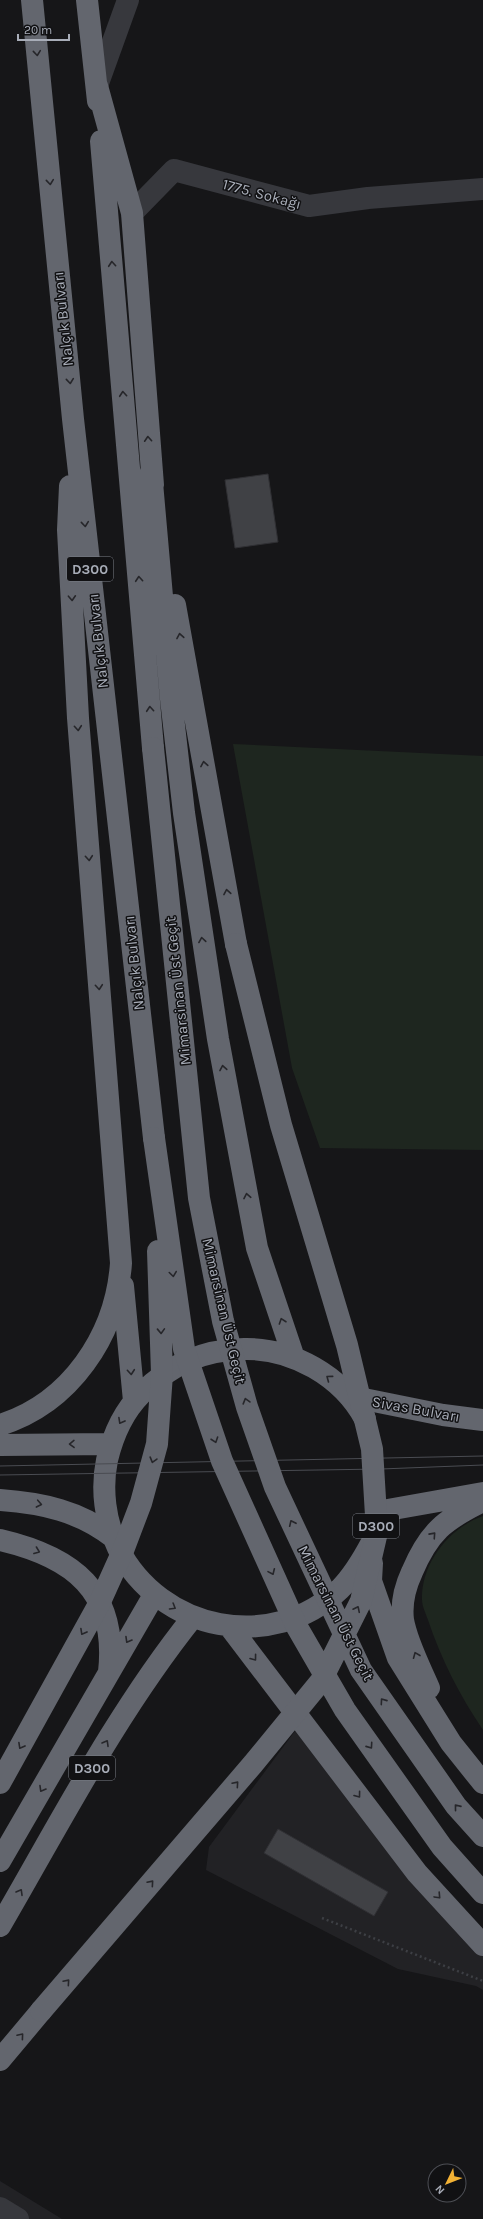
<svg xmlns="http://www.w3.org/2000/svg" width="483" height="2219" font-family="Karla,sans-serif">
  <style>
    .built { fill: #222225 }
    .green { fill: #1e261f }
    .building { fill: #404145; stroke: #303034 }
    .lines { fill: none; stroke-linecap: round; stroke-linejoin: round }
    .path { stroke: #3d3f44; stroke-width: 2.5; stroke-dasharray: 2 3; stroke-linecap: butt }
    .minor { stroke: #37383d; stroke-width: 22 }
    .highway { stroke: #63666e; stroke-width: 22 }
    .tram { stroke: #4a4c52; stroke-width: 1 }
    .highway-bridge { stroke: #63666e; stroke-width: 22 }
    .oneway { stroke: #26262a }
    .labels { text-anchor: middle; stroke-width: 3; stroke-linejoin: round; paint-order: stroke }
    .shield { fill: #111113; stroke: #7b7e86; stroke-width: 1 }
    .shield-label { font-size: 14px; font-weight: bold; fill: #a8adb8 }
    .street-label { font-size: 15px; fill: #a8adb8; stroke: #111113 }
  </style>
  <rect width="100%" height="100%" fill="#161618"/>
  <path class="built" d="M295,1731L483,1952V1990L476,1986L398,1969L206,1870L209,1847Z
    M0,2181L62,2219H0Z"/>
  <path class="green" d="M233,744L483,756V1150L320,1148L292,1068Z
    M483,1516V1730C460,1696 441,1659 428,1620C426,1614 422,1606 422,1600C421,1563 449,1528 483,1516Z"/>
  <path class="building" d="M268,474L278,542L235,548L225,480Z
    M278,1829L388,1892L374,1916L264,1853Z"/>
  <g class="lines">
    <path class="path" d="M322,1918L483,1981"/>
    <path class="minor" d="M97,86L128,0
      M132,213L174,170L309,206L368,198L483,189
      M0,2208L18,2219"/>
    <path class="highway" d="M32,0L73,419L154,1138
      M87,0L98,101
      M97,86L132,213L153,485
      M101,141L153,748
      M151,471L171,699L184,813L218,1039L257,1248L294,1358
      M175,605L236,944
      M123,1286L134,1401
      M349,1396L443,1415L483,1420
      M365,1419C342,1376 292,1348 244,1349C202,1350 171,1364 141,1394C123,1412 113,1435 107,1460C101,1489 105,1521 118,1548C160,1631 272,1654 340,1589C354,1575 363,1559 372,1542
      M0,1425C70,1403 116,1336 121,1263L78,718L68,530L70,486
      M0,1445L111,1444
      M0,1500C42,1503 80,1511 114,1538
      M382,1511L483,1493
      M0,1540C73,1557 118,1591 109,1672
      M372,1563L371,1581L398,1658L451,1743L483,1783
      M230,1627L417,1873L483,1945
      M429,1688C420,1667 407,1643 403,1620C401,1603 405,1587 412,1572C429,1532 444,1520 483,1501
      M0,1861L154,1595
      M0,1926C61,1821 117,1712 193,1617
      M0,2060L41,2011"/>
    <path class="tram" d="M0,1466L483,1456
      M0,1475L381,1469L483,1465"/>
    <path class="highway-bridge" d="M153,748L199,1198L223,1321L247,1407L275,1487L361,1670L456,1806L483,1836
      M154,1138L184,1349L222,1461L297,1627L345,1710L442,1847L483,1893
      M0,1783L99,1604L122,1553L141,1503L157,1444L162,1374L158,1251
      M41,2011L253,1764L321,1681L361,1601L377,1532L372,1449L347,1345L281,1125L236,944"/>
  </g>
  <defs><path id="oneway-chevron" d="M-2-3.5L2.5 0L-2 3.5" fill="none" stroke-width="1.6" stroke-linecap="round" stroke-linejoin="round"/></defs>
  <g class="oneway">
    <use href="#oneway-chevron" transform="translate(37 53) rotate(84)"/>
    <use href="#oneway-chevron" transform="translate(50 182) rotate(84)"/>
    <use href="#oneway-chevron" transform="translate(112 264) rotate(-95)"/>
    <use href="#oneway-chevron" transform="translate(70 381) rotate(84)"/>
    <use href="#oneway-chevron" transform="translate(123 394) rotate(-95)"/>
    <use href="#oneway-chevron" transform="translate(148 439) rotate(-94)"/>
    <use href="#oneway-chevron" transform="translate(85 524) rotate(84)"/>
    <use href="#oneway-chevron" transform="translate(139 579) rotate(-95)"/>
    <use href="#oneway-chevron" transform="translate(72 598) rotate(87)"/>
    <use href="#oneway-chevron" transform="translate(180 636) rotate(-100)"/>
    <use href="#oneway-chevron" transform="translate(150 709) rotate(-95)"/>
    <use href="#oneway-chevron" transform="translate(78 728) rotate(85)"/>
    <use href="#oneway-chevron" transform="translate(204 764) rotate(-100)"/>
    <use href="#oneway-chevron" transform="translate(89 858) rotate(85)"/>
    <use href="#oneway-chevron" transform="translate(227 892) rotate(-100)"/>
    <use href="#oneway-chevron" transform="translate(202 940) rotate(-99)"/>
    <use href="#oneway-chevron" transform="translate(99 987) rotate(85)"/>
    <use href="#oneway-chevron" transform="translate(223 1068) rotate(-100)"/>
    <use href="#oneway-chevron" transform="translate(247 1196) rotate(-101)"/>
    <use href="#oneway-chevron" transform="translate(173 1274) rotate(82)"/>
    <use href="#oneway-chevron" transform="translate(282 1321) rotate(-109)"/>
    <use href="#oneway-chevron" transform="translate(161 1331) rotate(88)"/>
    <use href="#oneway-chevron" transform="translate(131 1372) rotate(85)"/>
    <use href="#oneway-chevron" transform="translate(329 1378) rotate(-143)"/>
    <use href="#oneway-chevron" transform="translate(246 1401) rotate(-106)"/>
    <use href="#oneway-chevron" transform="translate(121 1421) rotate(119)"/>
    <use href="#oneway-chevron" transform="translate(215 1440) rotate(71)"/>
    <use href="#oneway-chevron" transform="translate(72 1444) rotate(179)"/>
    <use href="#oneway-chevron" transform="translate(153 1460) rotate(106)"/>
    <use href="#oneway-chevron" transform="translate(39 1504) rotate(11)"/>
    <use href="#oneway-chevron" transform="translate(292 1523) rotate(-115)"/>
    <use href="#oneway-chevron" transform="translate(433 1535) rotate(-48)"/>
    <use href="#oneway-chevron" transform="translate(37 1551) rotate(21)"/>
    <use href="#oneway-chevron" transform="translate(272 1572) rotate(66)"/>
    <use href="#oneway-chevron" transform="translate(173 1607) rotate(31)"/>
    <use href="#oneway-chevron" transform="translate(357 1609) rotate(-64)"/>
    <use href="#oneway-chevron" transform="translate(83 1632) rotate(119)"/>
    <use href="#oneway-chevron" transform="translate(128 1640) rotate(120)"/>
    <use href="#oneway-chevron" transform="translate(416 1655) rotate(-112)"/>
    <use href="#oneway-chevron" transform="translate(254 1658) rotate(53)"/>
    <use href="#oneway-chevron" transform="translate(383 1701) rotate(-125)"/>
    <use href="#oneway-chevron" transform="translate(106 1743) rotate(-60)"/>
    <use href="#oneway-chevron" transform="translate(21 1746) rotate(119)"/>
    <use href="#oneway-chevron" transform="translate(370 1746) rotate(55)"/>
    <use href="#oneway-chevron" transform="translate(236 1784) rotate(-49)"/>
    <use href="#oneway-chevron" transform="translate(42 1789) rotate(120)"/>
    <use href="#oneway-chevron" transform="translate(358 1795) rotate(53)"/>
    <use href="#oneway-chevron" transform="translate(457 1807) rotate(-129)"/>
    <use href="#oneway-chevron" transform="translate(151 1883) rotate(-49)"/>
    <use href="#oneway-chevron" transform="translate(20 1892) rotate(-60)"/>
    <use href="#oneway-chevron" transform="translate(438 1896) rotate(47)"/>
    <use href="#oneway-chevron" transform="translate(67 1982) rotate(-49)"/>
    <use href="#oneway-chevron" transform="translate(21 2036) rotate(-50)"/>
  </g>
  <g class="labels">
    <g class="shield">
      <rect x="67" y="557" width="46" height="24" rx="3"/>
      <rect x="353" y="1514" width="46" height="24" rx="3"/>
      <rect x="69" y="1756" width="46" height="24" rx="3"/>
    </g>
    <g class="shield-label">
      <text x="90" y="574">D300</text>
      <text x="376" y="1531">D300</text>
      <text x="92" y="1773">D300</text>
    </g>
    <g class="street-label">
      <text transform="translate(262 194) rotate(15)" y="5">1775. Sokağı</text>
      <text transform="translate(63 319) rotate(-96)" y="5">Nalçık Bulvarı</text>
      <text transform="translate(98 641) rotate(-96)" y="5">Nalçık Bulvarı</text>
      <text transform="translate(134 963) rotate(-96)" y="5">Nalçık Bulvarı</text>
      <text transform="translate(178 991) rotate(-96)" y="5">Mimarsinan Üst Geçit</text>
      <text transform="translate(224 1311) rotate(77)" y="5">Mimarsinan Üst Geçit</text>
      <text transform="translate(416 1409) rotate(10)" y="5">Sivas Bulvarı</text>
      <text transform="translate(336 1613) rotate(63)" y="5">Mimarsinan Üst Geçit</text>
    </g>
  </g>
  <g transform="translate(447 2183) rotate(227)"><circle r="19" fill="#111113" stroke="#4d4f55"/>
  <path d="M0-3L7 15L0 10L-7 15Z" fill="#f2b134"/>
  <text y="-6" font-size="11" font-weight="bold" text-anchor="middle" fill="#a8adb8">N</text>
  </g>
  <path d="M18 34v6h51v-6" fill="none" stroke="#a8adb8" stroke-width="2"/>
  <text x="24" y="34" font-size="12" fill="#a8adb8" stroke="#111113" stroke-width="3" paint-order="stroke">20 m</text>
</svg>
